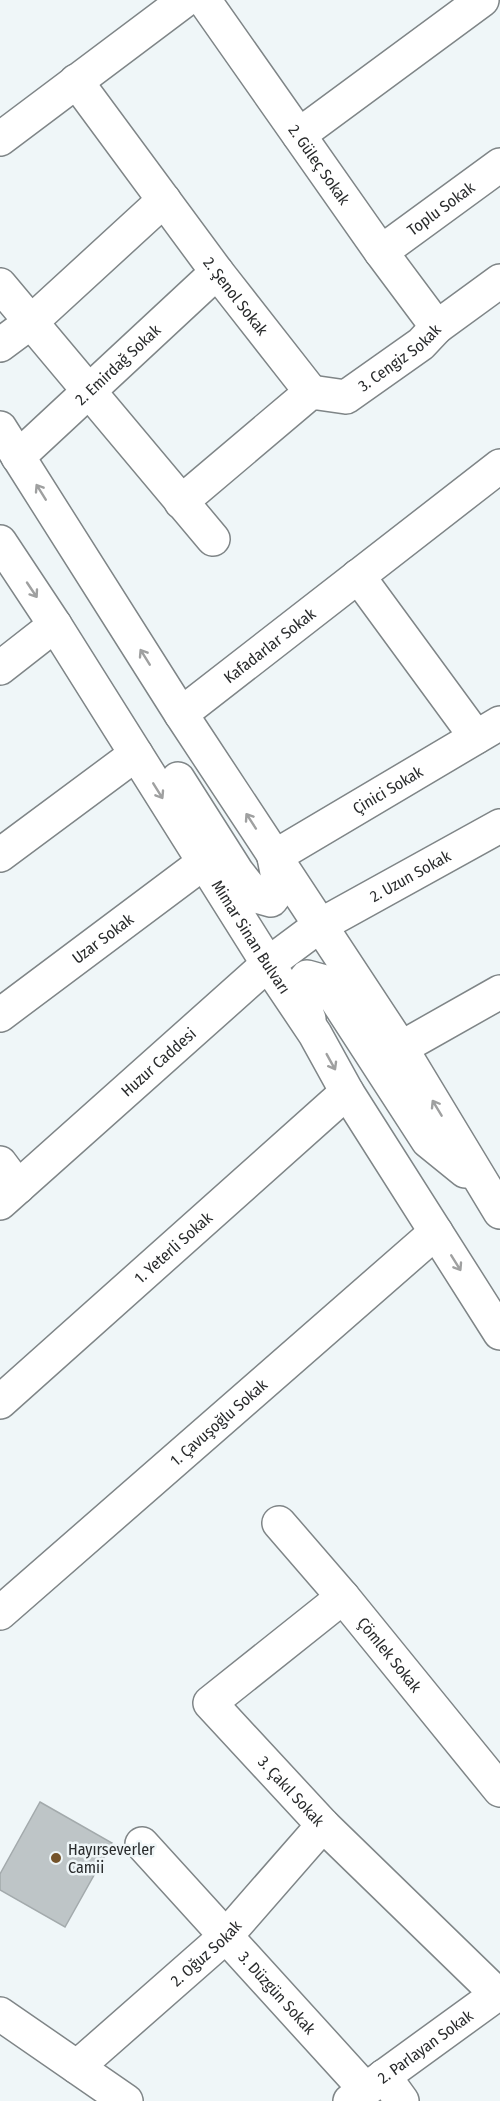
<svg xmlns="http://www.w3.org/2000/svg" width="500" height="2101" font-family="'Fira Sans Condensed',sans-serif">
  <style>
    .building { fill: #bec5c7; stroke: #a3aaac; stroke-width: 1.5 }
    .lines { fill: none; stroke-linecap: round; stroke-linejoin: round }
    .minor-casing { stroke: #7f8587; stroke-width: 36 }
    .major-casing { stroke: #7f8587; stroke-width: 36 }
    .minor { stroke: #fff; stroke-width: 33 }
    .major { stroke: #fff; stroke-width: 33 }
    .oneway { stroke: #9fa0a0 }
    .poi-dot { fill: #74532a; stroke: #eff6f8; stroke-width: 2 }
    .labels { text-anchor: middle; stroke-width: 5; stroke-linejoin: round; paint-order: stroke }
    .street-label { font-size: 16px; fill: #292b2c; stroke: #eff6f8 }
    .poi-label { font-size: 16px; fill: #292b2c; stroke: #eff6f8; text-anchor: start }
  </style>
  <rect width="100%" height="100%" fill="#eff6f8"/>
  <path class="building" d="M40,1802L112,1843L65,1927L0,1890V1874Z"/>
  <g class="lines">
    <g class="minor-casing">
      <g id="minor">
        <path id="s1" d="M204,0L381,252L437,327"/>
        <path id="s2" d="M76,81L217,272L311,392"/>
        <path d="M299,135L482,0"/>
        <path d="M0,139L185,0"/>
        <path id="s3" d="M381,252L500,165"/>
        <path d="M0,285L213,539"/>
        <path d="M0,345L31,322L164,200"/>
        <path id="s4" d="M18,457L217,272"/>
        <path id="s5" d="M181,502L311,392L346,397L421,344L437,327L500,281"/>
        <path d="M358,576L476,737"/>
        <path d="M0,668L55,625"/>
        <path id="s6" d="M181,714L500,466"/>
        <path d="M0,855L136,754"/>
        <path id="s7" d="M274,857L500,723"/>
        <path id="s8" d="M319,926L500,826"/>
        <path id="s9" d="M0,1015L203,863"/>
        <path d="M401,1048L500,992"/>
        <path d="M0,1163L18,1187"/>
        <path id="s10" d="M0,1402L347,1092"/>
        <path id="s11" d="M279,1523L343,1597L500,1790"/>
        <path id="s12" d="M343,1597L210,1703L323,1825L497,1994"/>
        <path id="s13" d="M0,1613L436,1232"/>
        <path id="s14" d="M142,1844L365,2089"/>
        <path id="s15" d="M77,2067L226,1936L323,1825"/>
        <path d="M384,2076L402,2101"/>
        <path id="s16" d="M350,2101L500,1992"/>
      </g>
    </g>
    <g class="major-casing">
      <g id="major">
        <path d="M0,428L181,714L401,1048L500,1212"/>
        <path id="s17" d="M0,542L55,625L268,964L315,1034L347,1092L500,1333"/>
        <path d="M178,779L237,872L256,896L271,900L280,888L274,857"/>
        <path d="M309,1019L298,991L307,977L325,982L428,1141L465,1171"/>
        <path id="s18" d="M0,1203L268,964L319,926"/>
        <path d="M0,2014L126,2101"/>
      </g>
    </g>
    <use href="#minor" class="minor"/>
    <use href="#major" class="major"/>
  </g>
  <defs><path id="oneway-shaft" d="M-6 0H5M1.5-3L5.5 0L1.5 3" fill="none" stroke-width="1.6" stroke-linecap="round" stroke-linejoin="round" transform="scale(1.5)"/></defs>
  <g class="oneway">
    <use href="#oneway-shaft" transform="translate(41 492) rotate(-122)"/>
    <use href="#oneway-shaft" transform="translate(32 590) rotate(56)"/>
    <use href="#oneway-shaft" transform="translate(145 657) rotate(-122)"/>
    <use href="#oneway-shaft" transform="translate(158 791) rotate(58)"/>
    <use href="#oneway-shaft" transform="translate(251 821) rotate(-123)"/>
    <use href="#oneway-shaft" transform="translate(331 1062) rotate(61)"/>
    <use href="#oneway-shaft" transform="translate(437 1108) rotate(-121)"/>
    <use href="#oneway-shaft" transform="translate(456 1263) rotate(58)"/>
  </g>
  <circle class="poi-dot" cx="56" cy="1858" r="6"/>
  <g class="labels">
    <g class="street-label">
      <text dy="6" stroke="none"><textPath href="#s1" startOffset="201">2. Güleç Sokak</textPath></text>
      <text dy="6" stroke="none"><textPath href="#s3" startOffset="74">Toplu Sokak</textPath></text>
      <text dy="6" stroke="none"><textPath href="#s2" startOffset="268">2. Şenol Sokak</textPath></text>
      <text dy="6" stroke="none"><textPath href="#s5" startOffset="272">3. Cengiz Sokak</textPath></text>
      <text dy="6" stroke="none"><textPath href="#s4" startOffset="136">2. Emirdağ Sokak</textPath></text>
      <text dy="6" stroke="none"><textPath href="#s6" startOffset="112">Kafadarlar Sokak</textPath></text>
      <text dy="6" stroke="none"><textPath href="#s7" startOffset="132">Çinici Sokak</textPath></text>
      <text dy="6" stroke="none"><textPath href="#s8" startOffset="104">2. Uzun Sokak</textPath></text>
      <text dy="6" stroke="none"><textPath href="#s17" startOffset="468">Mimar Sinan Bulvarı</textPath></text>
      <text dy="6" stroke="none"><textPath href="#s9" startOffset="128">Uzar Sokak</textPath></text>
      <text dy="6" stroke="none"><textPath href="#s18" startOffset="212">Huzur Caddesi</textPath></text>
      <text dy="6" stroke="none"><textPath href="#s10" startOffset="232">1. Yeterli Sokak</textPath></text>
      <text dy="6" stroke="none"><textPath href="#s13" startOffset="290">1. Çavuşoğlu Sokak</textPath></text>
      <text dy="6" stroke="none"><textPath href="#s11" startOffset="172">Çömlek Sokak</textPath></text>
      <text dy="6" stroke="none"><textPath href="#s12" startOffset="290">3. Çakıl Sokak</textPath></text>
      <text dy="6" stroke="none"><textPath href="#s15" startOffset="172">2. Oğuz Sokak</textPath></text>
      <text dy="6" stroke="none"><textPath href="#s14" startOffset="201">3. Düzgün Sokak</textPath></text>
      <text dy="6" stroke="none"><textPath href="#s16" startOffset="93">2. Parlayan Sokak</textPath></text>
    </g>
    <g class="poi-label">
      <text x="68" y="1855">Hayırseverler<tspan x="68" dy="18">Camii</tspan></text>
    </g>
  </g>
</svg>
